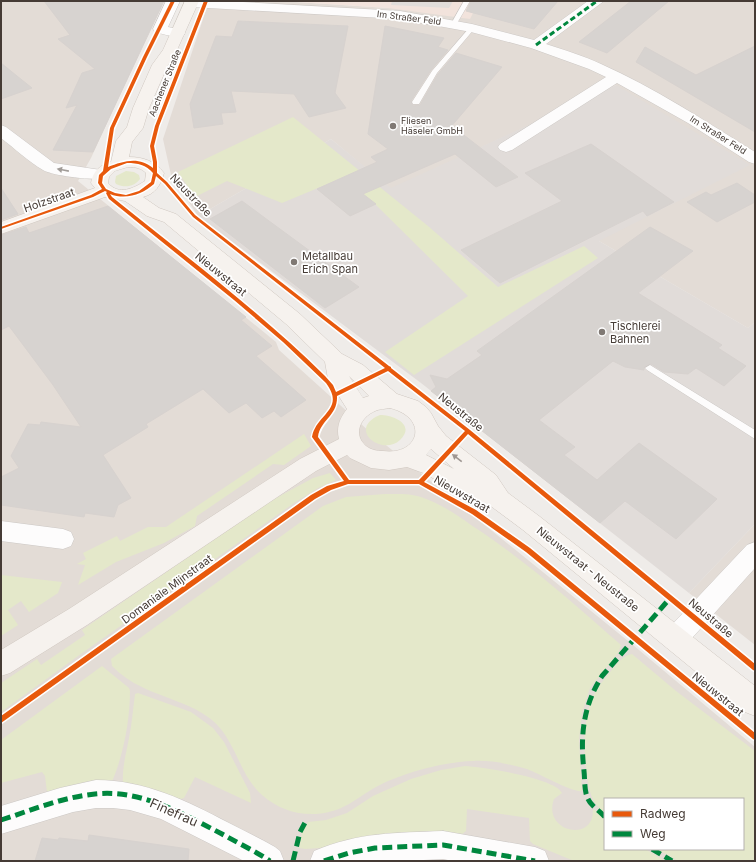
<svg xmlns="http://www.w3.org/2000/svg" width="756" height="862" font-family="Inter,sans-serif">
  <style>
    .residential { fill: #e3dcd6; fill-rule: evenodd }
    .commercial { fill: #f2e3dc }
    .industrial { fill: #e1dcd9 }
    .green { fill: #e4e8ca }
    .parking { fill: #e1ddda }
    .building { fill: #d7d3d0; stroke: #d7d2cf }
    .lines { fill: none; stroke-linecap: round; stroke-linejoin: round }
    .lane-casing { stroke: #ccc8c5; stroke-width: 1 }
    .street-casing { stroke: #ccc8c5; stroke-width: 1 }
    .secondary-casing { stroke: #d0c8c1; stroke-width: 1 }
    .lane { fill: #fdfcfc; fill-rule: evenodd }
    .street { fill: #fdfcfc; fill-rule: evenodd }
    .secondary { fill: #f6f2ee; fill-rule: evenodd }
    .quiet-far1 { stroke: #00873e; stroke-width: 3; stroke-dasharray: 5.5 3; stroke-linecap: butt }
    .quiet { stroke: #00873e; stroke-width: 5; stroke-dasharray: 10 5; stroke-linecap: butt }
    .cycleway-casing { stroke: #fff; stroke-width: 3 }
    .cycleway { fill: #e8590c; fill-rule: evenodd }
    .oneway { fill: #a19c98 }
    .oneway2 { fill: #9e9692 }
    .poi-dot { fill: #807974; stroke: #fff; stroke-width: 1.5 }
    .labels { text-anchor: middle; stroke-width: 3.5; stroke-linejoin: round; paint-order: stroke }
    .far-street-label { font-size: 9px; fill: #453b35; stroke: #fff }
    .far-poi-label { font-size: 9px; fill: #453b35; stroke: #fff; text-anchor: start }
    .street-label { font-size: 11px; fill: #453b35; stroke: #fff }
    .poi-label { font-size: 11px; fill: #453b35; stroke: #fff; text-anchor: start }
    .near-street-label { font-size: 13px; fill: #453b35; stroke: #fff }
  </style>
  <rect width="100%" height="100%" fill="#efece9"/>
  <path class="residential" d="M1,1H163L91,158L78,181L276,342L279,350L371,433L633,645L755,747V861H1ZM605,799H743V849H605Z
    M209,1H296V2L388,8L479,1H755V322L748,328L599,241L616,85L391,189L331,139L198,216L171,175L163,139Z
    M755,524V645L689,593Z"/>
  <path class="commercial" d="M296,1H479L470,19L388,8L296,2Z"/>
  <path class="industrial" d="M616,85L750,165L599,241L748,328L755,322V524L689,593L421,383L198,216L331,139L391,188Z"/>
  <path class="green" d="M293,117L428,226L498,287L584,246L598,258L414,375L385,352L468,296L375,204L342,178L282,203L227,181L195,197L178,172Z
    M126,171L134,172L139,175L140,179C134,187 125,188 116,184L115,182L116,176Z
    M380,415C394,415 416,425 400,440C382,457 346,429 380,415Z
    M304,434L311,446L284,465L273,464L197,516L195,526L164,543L116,562L78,585L85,565L77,564L86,559L83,553L117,536L120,541L148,527H166Z
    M330,473L336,480L318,488L294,503L78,656L1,712V683L37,659L41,665L85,635L82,630L267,503L313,478Z
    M385,494C397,494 409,493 421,497C439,503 456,514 471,525C525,560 573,603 621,645L618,653L590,688L582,713L579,740L582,791C573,793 538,773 527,769C510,764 490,760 473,761C445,762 415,770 388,781C374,787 362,796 349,804C321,820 287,817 262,795C239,775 236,740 212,720C191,703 166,699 142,687C131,682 121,675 112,666L111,659L323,506L346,497Z
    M1,575L62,582L58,593L29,612L21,601L8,610L18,625L1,636Z
    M632,654L676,691L755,751V861H678L657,849H743V799H605V813C600,809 594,803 592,797C584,777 582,728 589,708C593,693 601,683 611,671C617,664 622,656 632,654Z
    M102,666L129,688L130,691C130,721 123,757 111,784L47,792L45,776L42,772L1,783V740Z
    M138,693L191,712L213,728L224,742L250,793L251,803L195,777L184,798L180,799L123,784C122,768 126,754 129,738C132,723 133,709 135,694Z
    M465,766C483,767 555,778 562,793L554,799C542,832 594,843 593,810H595L605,820V849H645L665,861H574L533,844L530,841L529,818L467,809L466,831L462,834L413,832L320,848L305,849L299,848L302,832L308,822L326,820L347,813L373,796L411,779L441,770Z"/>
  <path class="parking" d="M392,1H453L449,8L391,5Z"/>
  <path class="building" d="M44,1H164L93,152L53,150L77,105L66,108L82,73L95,69L58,39L70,35Z
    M471,1H558L534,29L466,11Z
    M631,1H669L607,53L579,42Z
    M238,21L348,26L335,93L346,108L309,117L294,94L231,91L236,112L221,113L223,124L194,128L190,104L216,36L232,37Z
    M385,26L444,38L438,47L448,50L431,70L411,101L413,106L420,105L438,74L456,53L502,67L449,129L455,136L460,132L518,177L496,187L455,154L363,194L376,204L350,216L317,189L377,162L371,157L388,149L368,134Z
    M755,46V132L636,62L645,47L696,75Z
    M1,63L17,76L32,88L1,99Z
    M591,144L674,202L647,216L643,211L500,283L461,250L562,201L525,173Z
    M737,183L755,195V202L717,222L687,202L706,192L711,195Z
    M1,188L18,214L1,220Z
    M242,201L265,218L359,287L325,308L210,219Z
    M108,206L246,317L241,320L272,346L256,356L306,400L281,417L274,411L262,418L246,403L229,413L203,389L146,424L148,427L103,455L131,498L118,505L114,517L85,513L84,517L1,505V477L19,468L11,456L28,424L40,425L41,422L81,427L53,385L9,326L1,330V235L26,227L29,233Z
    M650,227L693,251L638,293L722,345L718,348L746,366L724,386L696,368L688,374L664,372L651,364L644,367V370L625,367L613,361L539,420L575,447L564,455L597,480L639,443L717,499L676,539L625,501L600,523L431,391L436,387L430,375L447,379L482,355L477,351Z
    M89,835L189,849L188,861H35L42,838L58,840L59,838L88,841Z"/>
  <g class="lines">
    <g class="lane-casing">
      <path id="lane" d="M464,1H470L456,25H452L451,24Z
        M470,27L475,28L437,73L419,104H413L412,102L432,71Z
        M650,365L755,430V439L647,370L645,368Z"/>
    </g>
    <g class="street-casing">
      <path id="street" d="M166,1H180L168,27L183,30L185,33L183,36C174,38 164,34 155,32L153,29Z
        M186,1H225L400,11L472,24L534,40L588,1H604L546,44C564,50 584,56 601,64C655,88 705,121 755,152V164L749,162L688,123L617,83L512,150L506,152L500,150L498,147L500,144L606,77L589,69L531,48L471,32L400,19L191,7L186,6L184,3Z
        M1,125L6,127L54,163L101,170L107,172L109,175L107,178C96,181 53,176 43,170C29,162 14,148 1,138Z
        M1,521L63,529L71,532L74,539L71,546L63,549L1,541Z
        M755,542V568L684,647L675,650L666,647L663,639L666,631L747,545Z
        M96,780C145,780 187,801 229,823C244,831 260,838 275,847L280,851L284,861H244L161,819L130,810L113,808H96L73,812L1,834V806L60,788Z
        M443,831L535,847L545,851L549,861H453L443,859L404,861H310L314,851C359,832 396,833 443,831Z"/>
    </g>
    <g class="secondary-casing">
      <path id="secondary" d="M185,1H199L177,50L168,65L149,108L143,128L132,142L129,157C143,157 155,161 164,173C161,185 155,194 143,197L159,208L176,214L300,314L342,354L363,365L397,394L418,401L426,407L431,413L438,426L446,436L496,475L508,493L539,516L755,686V716L745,712L523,530L492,507L469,500L426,474L407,467L389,470L371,468L350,458L347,455L316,471L87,625L10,673L1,676V650L69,609L300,459L339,439C336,427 340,418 347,409L328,379L325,362L286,324L164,222L147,216L125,201L105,197L1,234V222L95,188L91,183C93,171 100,165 111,162L116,141L127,127L133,108L152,65L163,50ZM128,167C136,167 141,168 146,173L145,181C134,188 119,196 108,183L109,177L115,171ZM349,376L369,396L363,398ZM390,408C430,418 419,456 383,451C377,451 371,450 366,446C352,434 361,417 375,411C379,409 385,409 390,408ZM431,449L454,469L426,455Z"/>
    </g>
    <use href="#lane" class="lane"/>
    <use href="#street" class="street"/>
    <use href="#secondary" class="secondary"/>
    <path class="quiet-far1" d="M536,45L597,1"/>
    <path class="quiet" d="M605,817C600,811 591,806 588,799C584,791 585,780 584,771C580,736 583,706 602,676L671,597
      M1,820C32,810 63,797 95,794C141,789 183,814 222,834C238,843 255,851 270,861
      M652,849L672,861
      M293,861L300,832L307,819
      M324,861L349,853L375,848L443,845L535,861"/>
    <g class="cycleway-casing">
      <path id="cycleway" d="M171,1H175L147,57L114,128L108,167C123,161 139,156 153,168V162L150,146L155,126L204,1H208L159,126L154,146L157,162V173L167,182L195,215L389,366L391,367V368L470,430L755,664V671L753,670L468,434L424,482L476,510L530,548L755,733V740L753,739L526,552L472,514L419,484H348L331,490L315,499L1,723V716L311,495L327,486L344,481L312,437C316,414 346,410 326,383L283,342L234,300L109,199L106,193L107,192L105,191L93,197L1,229V227L91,195L102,189L98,183L99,175L103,171L110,128L143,57ZM127,163C138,163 146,165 153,173L151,182L139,191L126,195L115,193L106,189L102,183L103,176L111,169ZM156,176L165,184L193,217L385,368L336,392L333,385L325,376C259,311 184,255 112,197L110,194C120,198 131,197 140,193C145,191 150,187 154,184ZM388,371L465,431L419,480H349L318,437C320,420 338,416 337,396Z"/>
    </g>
    <use href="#cycleway" class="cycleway"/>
  </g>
  <defs><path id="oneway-solid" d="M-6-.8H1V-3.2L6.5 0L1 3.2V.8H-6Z"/></defs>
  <use class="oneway" href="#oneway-solid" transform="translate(63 170) rotate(-169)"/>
  <use class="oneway2" href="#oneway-solid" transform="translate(457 458) rotate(-142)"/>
  <g class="poi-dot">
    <circle cx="393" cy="126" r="4"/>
    <circle cx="294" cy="262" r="4"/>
    <circle cx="602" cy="332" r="4"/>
  </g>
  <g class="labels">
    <g class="far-street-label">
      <text transform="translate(409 18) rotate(7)" y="3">Im Straßer Feld</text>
      <text transform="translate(165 83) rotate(-68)" y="3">Aachener Straße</text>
      <text transform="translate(718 135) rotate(32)" y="3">Im Straßer Feld</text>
    </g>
    <g class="far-poi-label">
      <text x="401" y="124">Fliesen<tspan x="401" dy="10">Häseler GmbH</tspan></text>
    </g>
    <g class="street-label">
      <text transform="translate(191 195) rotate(46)" y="4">Neustraße</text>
      <text transform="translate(49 200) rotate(-19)" y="4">Holzstraat</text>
      <text transform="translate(221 274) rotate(39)" y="4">Nieuwstraat</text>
      <text transform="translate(461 412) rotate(39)" y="4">Neustraße</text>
      <text transform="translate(462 494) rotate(30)" y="4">Nieuwstraat</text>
      <text transform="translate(588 569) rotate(39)" y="4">Nieuwstraat - Neustraße</text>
      <text transform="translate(167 589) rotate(-36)" y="4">Domaniale Mijnstraat</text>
      <text transform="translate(711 618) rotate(40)" y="4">Neustraße</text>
      <text transform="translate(718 694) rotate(39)" y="4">Nieuwstraat</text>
    </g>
    <g class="poi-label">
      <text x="302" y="260">Metallbau<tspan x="302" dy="13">Erich Span</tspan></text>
      <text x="610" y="330">Tischlerei<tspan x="610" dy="13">Bahnen</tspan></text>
    </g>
    <g class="near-street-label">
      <text transform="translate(174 812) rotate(24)" y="5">Finefrau</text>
    </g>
  </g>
  <rect width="756" height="862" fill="none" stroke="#453b35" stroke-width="4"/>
  <rect x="604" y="798" width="140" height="52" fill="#ffffff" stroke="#b5b1ae"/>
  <rect x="612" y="811" width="20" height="6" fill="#e8590c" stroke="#b5b1ae"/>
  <text x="640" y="818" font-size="12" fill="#453b35">Radweg</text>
  <rect x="612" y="831" width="20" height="6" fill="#00873e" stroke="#b5b1ae"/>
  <text x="640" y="838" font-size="12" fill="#453b35">Weg</text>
</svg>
